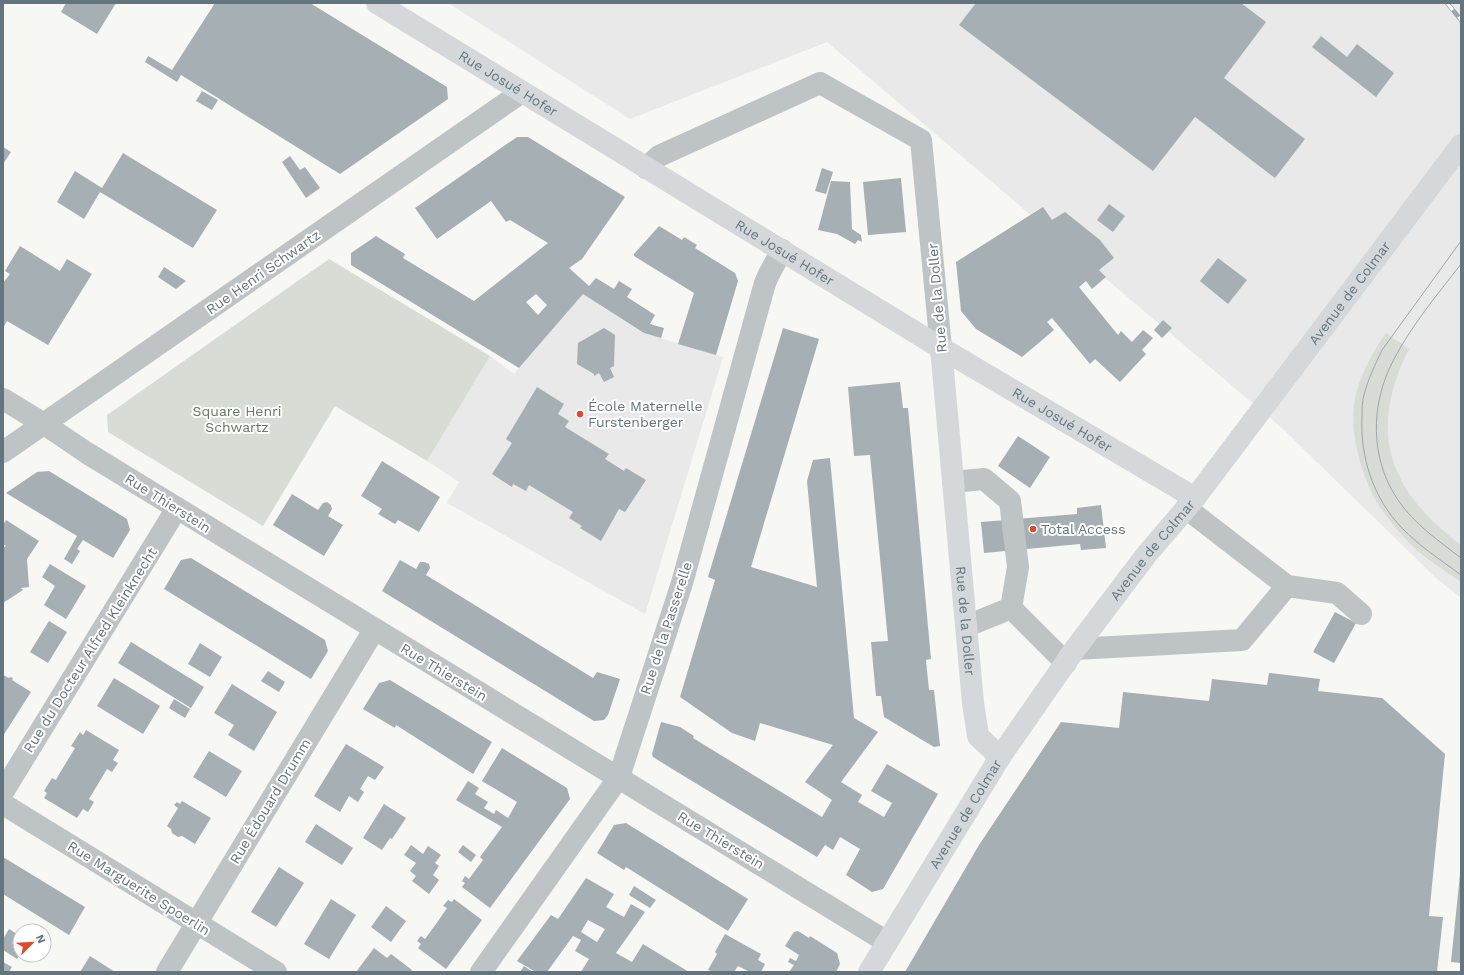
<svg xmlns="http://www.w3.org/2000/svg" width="1464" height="975" font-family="'Work Sans',sans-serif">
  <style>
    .built { fill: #e8e9e8 }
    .green { fill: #d7dcd4 }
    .building { fill: #a5afb4; fill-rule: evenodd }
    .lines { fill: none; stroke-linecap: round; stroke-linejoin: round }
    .minor { stroke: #bec3c6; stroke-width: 22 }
    .major { stroke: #d4d8db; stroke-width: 22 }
    .tram { stroke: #9ea6ab; stroke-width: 1 }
    .rail-casing { stroke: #9ea6ab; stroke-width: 4.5 }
    .rail { stroke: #fff; stroke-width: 3; stroke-dasharray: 9; stroke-linecap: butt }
    .poi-dot { fill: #dd4a2f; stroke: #fff; stroke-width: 1.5 }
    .labels { text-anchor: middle; stroke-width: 4; stroke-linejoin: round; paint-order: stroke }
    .street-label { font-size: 14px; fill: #63757e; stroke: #fff }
    .poi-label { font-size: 14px; fill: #63757e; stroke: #fff; text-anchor: start }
    .park-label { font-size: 14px; fill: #677762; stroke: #fff }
  </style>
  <rect width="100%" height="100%" fill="#f7f7f4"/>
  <path class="built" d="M448,3H1461V598L1436,578L1283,429L827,42L630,119Z
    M583,294L644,333L723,357L645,614L447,503L459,482L427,461L490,356L514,374Z"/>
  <path class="green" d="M329,259L490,356L427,461L335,406L263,526L108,432L107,415Z
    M1386,333L1409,349C1367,432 1389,491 1461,545V582C1444,570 1425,558 1410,544C1397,530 1380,510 1372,493C1359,467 1349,427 1355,399C1360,375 1372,353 1386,333Z"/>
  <path class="building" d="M66,3H116L97,34L61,12Z
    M215,3H310L447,87L448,99L340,174L181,75L177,82L145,62L148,56L172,70Z
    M976,3H1241L1266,22L1224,78L1305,139L1275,178L1195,117L1153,171L959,25Z
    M1321,36L1347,57L1357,44L1394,73L1376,97L1312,47Z
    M202,91L218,100L212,110L196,101Z
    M517,137H528L625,197L582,259L569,268L589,286L596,278L614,289L619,281L632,289L627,297L655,315L650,324L664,328L661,338L644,333L583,294L519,368L351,265V253L376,236L405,254L403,258L474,301L548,243L510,220L506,222L491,201L437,239L415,208ZM536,294L547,305L538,315L526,302Z
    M3,147L11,152L3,164Z
    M123,153L217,210L193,248L100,192L84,219L57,202L75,171L102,188Z
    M290,156L300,170L305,167L320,188L306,198L282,162Z
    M822,168L833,172L826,194L815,191Z
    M901,178L906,232L868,235L863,182Z
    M831,181L850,182L852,229L861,235L862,242L858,240L855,244L837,234L818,230Z
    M1109,204L1125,216L1113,232L1097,220Z
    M1043,207L1052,220L1065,212L1100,240L1114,258L1099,270L1106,277L1092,289L1086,281L1079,287L1118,335L1121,331L1132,342L1143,330L1153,338L1142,350L1146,354L1120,382L1095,359L1090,364L1052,318L1047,322L1054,330L1022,357L976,329L961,311L956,262Z
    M659,226L682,240L684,237L697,245L695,248L735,273L738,281L716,355L678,344L694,293L634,256V254Z
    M20,246L60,271L67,259L92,274L48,345L7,321L3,328V283L10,274L5,271Z
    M1218,258L1247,280L1228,304L1200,281Z
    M164,267L186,281L176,289L158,277Z
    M1163,320L1172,328L1162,338L1154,330Z
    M604,328L615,335L614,366L610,368L614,377L604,382L599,373L594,376V374L577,364L578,343Z
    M783,328L819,339L751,567L817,587L807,481L813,460L830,458L854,718L878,732L841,782L862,795L858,802L884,817L892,803L871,791L887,764L938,794L883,889L872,892L846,875L860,849L840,837L833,850L825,845L817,857L674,770L653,757L652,754L661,722L680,727L694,736L693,738L822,817L832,800L805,782L833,745L760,723L755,741L732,733L680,697L715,580L708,577Z
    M900,382L903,408H908L931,659L926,660L929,690H934L940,746L934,747L884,717L881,696H876L871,642L888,641L874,496L870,455L854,456L848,387Z
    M537,387L564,404L558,414L569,421L565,427L609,454L605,459L624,471L626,468L646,480L625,512L619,509L601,541L580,528L582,526L569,518L573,512L529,485L526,491L513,484L512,487L492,474L512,443L506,439Z
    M1018,436L1050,457L1030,488L998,466Z
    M382,461L440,497L419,532L398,520L395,524L378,514L382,509L361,496Z
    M49,471L127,519L130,530L113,558L83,540L77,549L80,551L72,564L64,559L77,536L6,493L37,472Z
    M292,494L318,510L323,503L327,502L331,505L332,509L328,516L343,525L324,556L273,525Z
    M1101,505L1106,548L1081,550L1080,544L984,553L981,522L1077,514V508Z
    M6,520L39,541L27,559L29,587L21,588L23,590L3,603V548L6,546L3,544V525Z
    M191,558L325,640L328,651L311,679L164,589L181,560Z
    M400,560L416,569L420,562H424L429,564L430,568L426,575L593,678L597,672L620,679L608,715L604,720L594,721L382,591Z
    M50,564L86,586L66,619L44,605L55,586L42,577Z
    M1335,612L1356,623L1334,663L1313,652Z
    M49,621L67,632L48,663L30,652Z
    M131,642L204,687L191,708L118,663Z
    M200,643L222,657L210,677L188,664Z
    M268,671L285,682L279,692L261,681Z
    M1269,673L1320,679L1318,691L1382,698L1445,754L1429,916L1443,917L1437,972H905L979,845L1061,722L1119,728L1123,692L1209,701L1212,679L1267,685Z
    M3,675L9,678L10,677L13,678L12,680L31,692L3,736Z
    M114,678L160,706L143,734L97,706Z
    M390,680L492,742L473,774L396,725L395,728L363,709L379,683Z
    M232,684L277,712L254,751L228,735L234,725L214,713Z
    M174,699L190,709L185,718L169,708Z
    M86,730L119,750L113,760L118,763L112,772L107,769L89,799L94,802L88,812L83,809L77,818L44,798L47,793L44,791L52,778L56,780L58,776L75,748L71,746L80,732L83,735Z
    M346,744L384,767L375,780L368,776L360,789L364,792L358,802L349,796L340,812L314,796Z
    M502,748L567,788L570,799L490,908L462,887L465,883L462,881L465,876L469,879L483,860L480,857L502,827L456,800L468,781L479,788L475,794L488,802L484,808L494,814L496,810L508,818L517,802L482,781Z
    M209,751L242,771L226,797L193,777Z
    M182,801L211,818L195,844L182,836L178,837L172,833L171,829L167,826L178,808L174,805L177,802L180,804Z
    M384,804L406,818L392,839L390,838L382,850L363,838Z
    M626,823L748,899L728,931L626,867L624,870L597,853L614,825Z
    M316,824L353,848L342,865L305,842Z
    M411,845L423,854L428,846L441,855L435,863L439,866L433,875L439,880L429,894L412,881L416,876L410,871L416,863L404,855Z
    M463,845L476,855L471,862L458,852Z
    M3,857L85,907L69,935L3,894Z
    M279,867L304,883L276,927L251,912Z
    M1460,874H1461V963L1451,962Z
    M586,878L614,894L606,907L624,917L631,904L645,912L616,953L632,962L643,944L689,972H581L589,959L575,951L581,940L573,936L547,972H536L517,961L551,915L558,919ZM588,920L605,929L597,942L581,932Z
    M634,886L656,900L650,908L629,895Z
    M331,899L356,915L329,959L304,944Z
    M454,899L482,920L446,969L418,948L421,944L417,941L421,936L425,939L436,924L447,908L443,906L448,900L452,902Z
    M386,906L406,921L391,942L371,927Z
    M9,929L20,936V955L17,959L3,950V939Z
    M798,931L809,938L810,936L837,953L840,964L836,972H789L794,965L788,962L790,958L796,961L799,955L785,946L794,932Z
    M725,934L761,954L758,960L765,964L761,972H750L738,966L734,972H710L711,971L708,970L717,954L715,952Z
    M374,948L387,958L391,954L412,970L411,972H356Z
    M90,956L115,972H80Z
    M3,962L12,967L9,972H3Z
    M524,966L533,972H520Z"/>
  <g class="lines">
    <path class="minor" d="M646,168L659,156L820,83L921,140L941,348
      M3,399L44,424L87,453C353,617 621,778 887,942
      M3,452L522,92
      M953,482L984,479L1010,501L1018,567L1011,608L967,626
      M1186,508L1287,586L1337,593L1361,614
      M1011,608L1066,663
      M1075,649L1242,640L1287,586
      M3,792L177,508
      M3,804L276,972
      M167,972L374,630
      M481,972L619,777L682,583L765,283L769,274L782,250"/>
    <g class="major">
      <path id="s1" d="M377,3L941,348L1195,498"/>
      <path id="s2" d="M941,348L973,703L978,736L1000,757"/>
      <path id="s3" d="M869,972L1000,757L1075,649L1147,554L1195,498L1461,145"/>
    </g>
    <path class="tram" d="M1461,241L1382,350C1375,365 1368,379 1364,395C1362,402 1362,409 1362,416C1360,457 1373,498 1402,528C1419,546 1441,560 1461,575
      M1461,264C1437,295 1411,326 1393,361C1370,405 1370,459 1398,500C1414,524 1439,541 1461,558"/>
    <g class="rail-casing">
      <path id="rail" d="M1447,3L1461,20"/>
    </g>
    <use href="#rail" class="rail"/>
  </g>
  <g class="poi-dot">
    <circle cx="580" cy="414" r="4"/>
    <circle cx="1033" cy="529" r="4"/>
  </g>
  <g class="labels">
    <g class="street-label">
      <text dy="5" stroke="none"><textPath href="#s1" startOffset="154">Rue Josué Hofer</textPath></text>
      <text dy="5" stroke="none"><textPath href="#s1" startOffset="478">Rue Josué Hofer</textPath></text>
      <text transform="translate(263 272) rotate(-35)" y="5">Rue Henri Schwartz</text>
      <text dy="5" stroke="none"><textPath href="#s3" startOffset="833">Avenue de Colmar</textPath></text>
      <text transform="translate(937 298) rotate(-95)" y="5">Rue de la Doller</text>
      <text dy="5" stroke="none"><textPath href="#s1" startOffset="802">Rue Josué Hofer</textPath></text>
      <text transform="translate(168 503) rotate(32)" y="5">Rue Thierstein</text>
      <text dy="5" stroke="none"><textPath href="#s3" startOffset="509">Avenue de Colmar</textPath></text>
      <text dy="5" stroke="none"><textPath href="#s2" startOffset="274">Rue de la Doller</textPath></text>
      <text transform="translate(666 628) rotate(-72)" y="5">Rue de la Passerelle</text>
      <text transform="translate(90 650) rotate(-58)" y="5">Rue du Docteur Alfred Kleinknecht</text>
      <text transform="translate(444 672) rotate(31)" y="5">Rue Thierstein</text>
      <text transform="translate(270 801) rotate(-59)" y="5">Rue Édouard Drumm</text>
      <text dy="5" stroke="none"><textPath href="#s3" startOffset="185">Avenue de Colmar</textPath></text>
      <text transform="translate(721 840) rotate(31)" y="5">Rue Thierstein</text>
      <text transform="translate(139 888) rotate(32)" y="5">Rue Marguerite Spoerlin</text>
    </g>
    <g class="poi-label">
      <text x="588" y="411">École Maternelle<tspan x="588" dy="16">Furstenberger</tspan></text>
      <text x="1041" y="534">Total Access</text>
    </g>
    <g class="park-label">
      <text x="237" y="416">Square Henri<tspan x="237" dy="16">Schwartz</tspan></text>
    </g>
  </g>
  <rect width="1464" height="975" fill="none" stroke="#63757e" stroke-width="8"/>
  <g transform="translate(32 943) rotate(66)"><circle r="19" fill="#ffffff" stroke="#c1c8cb"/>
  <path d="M0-3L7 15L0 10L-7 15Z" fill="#dd4a2f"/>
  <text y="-6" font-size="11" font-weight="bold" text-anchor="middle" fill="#63757e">N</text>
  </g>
</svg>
